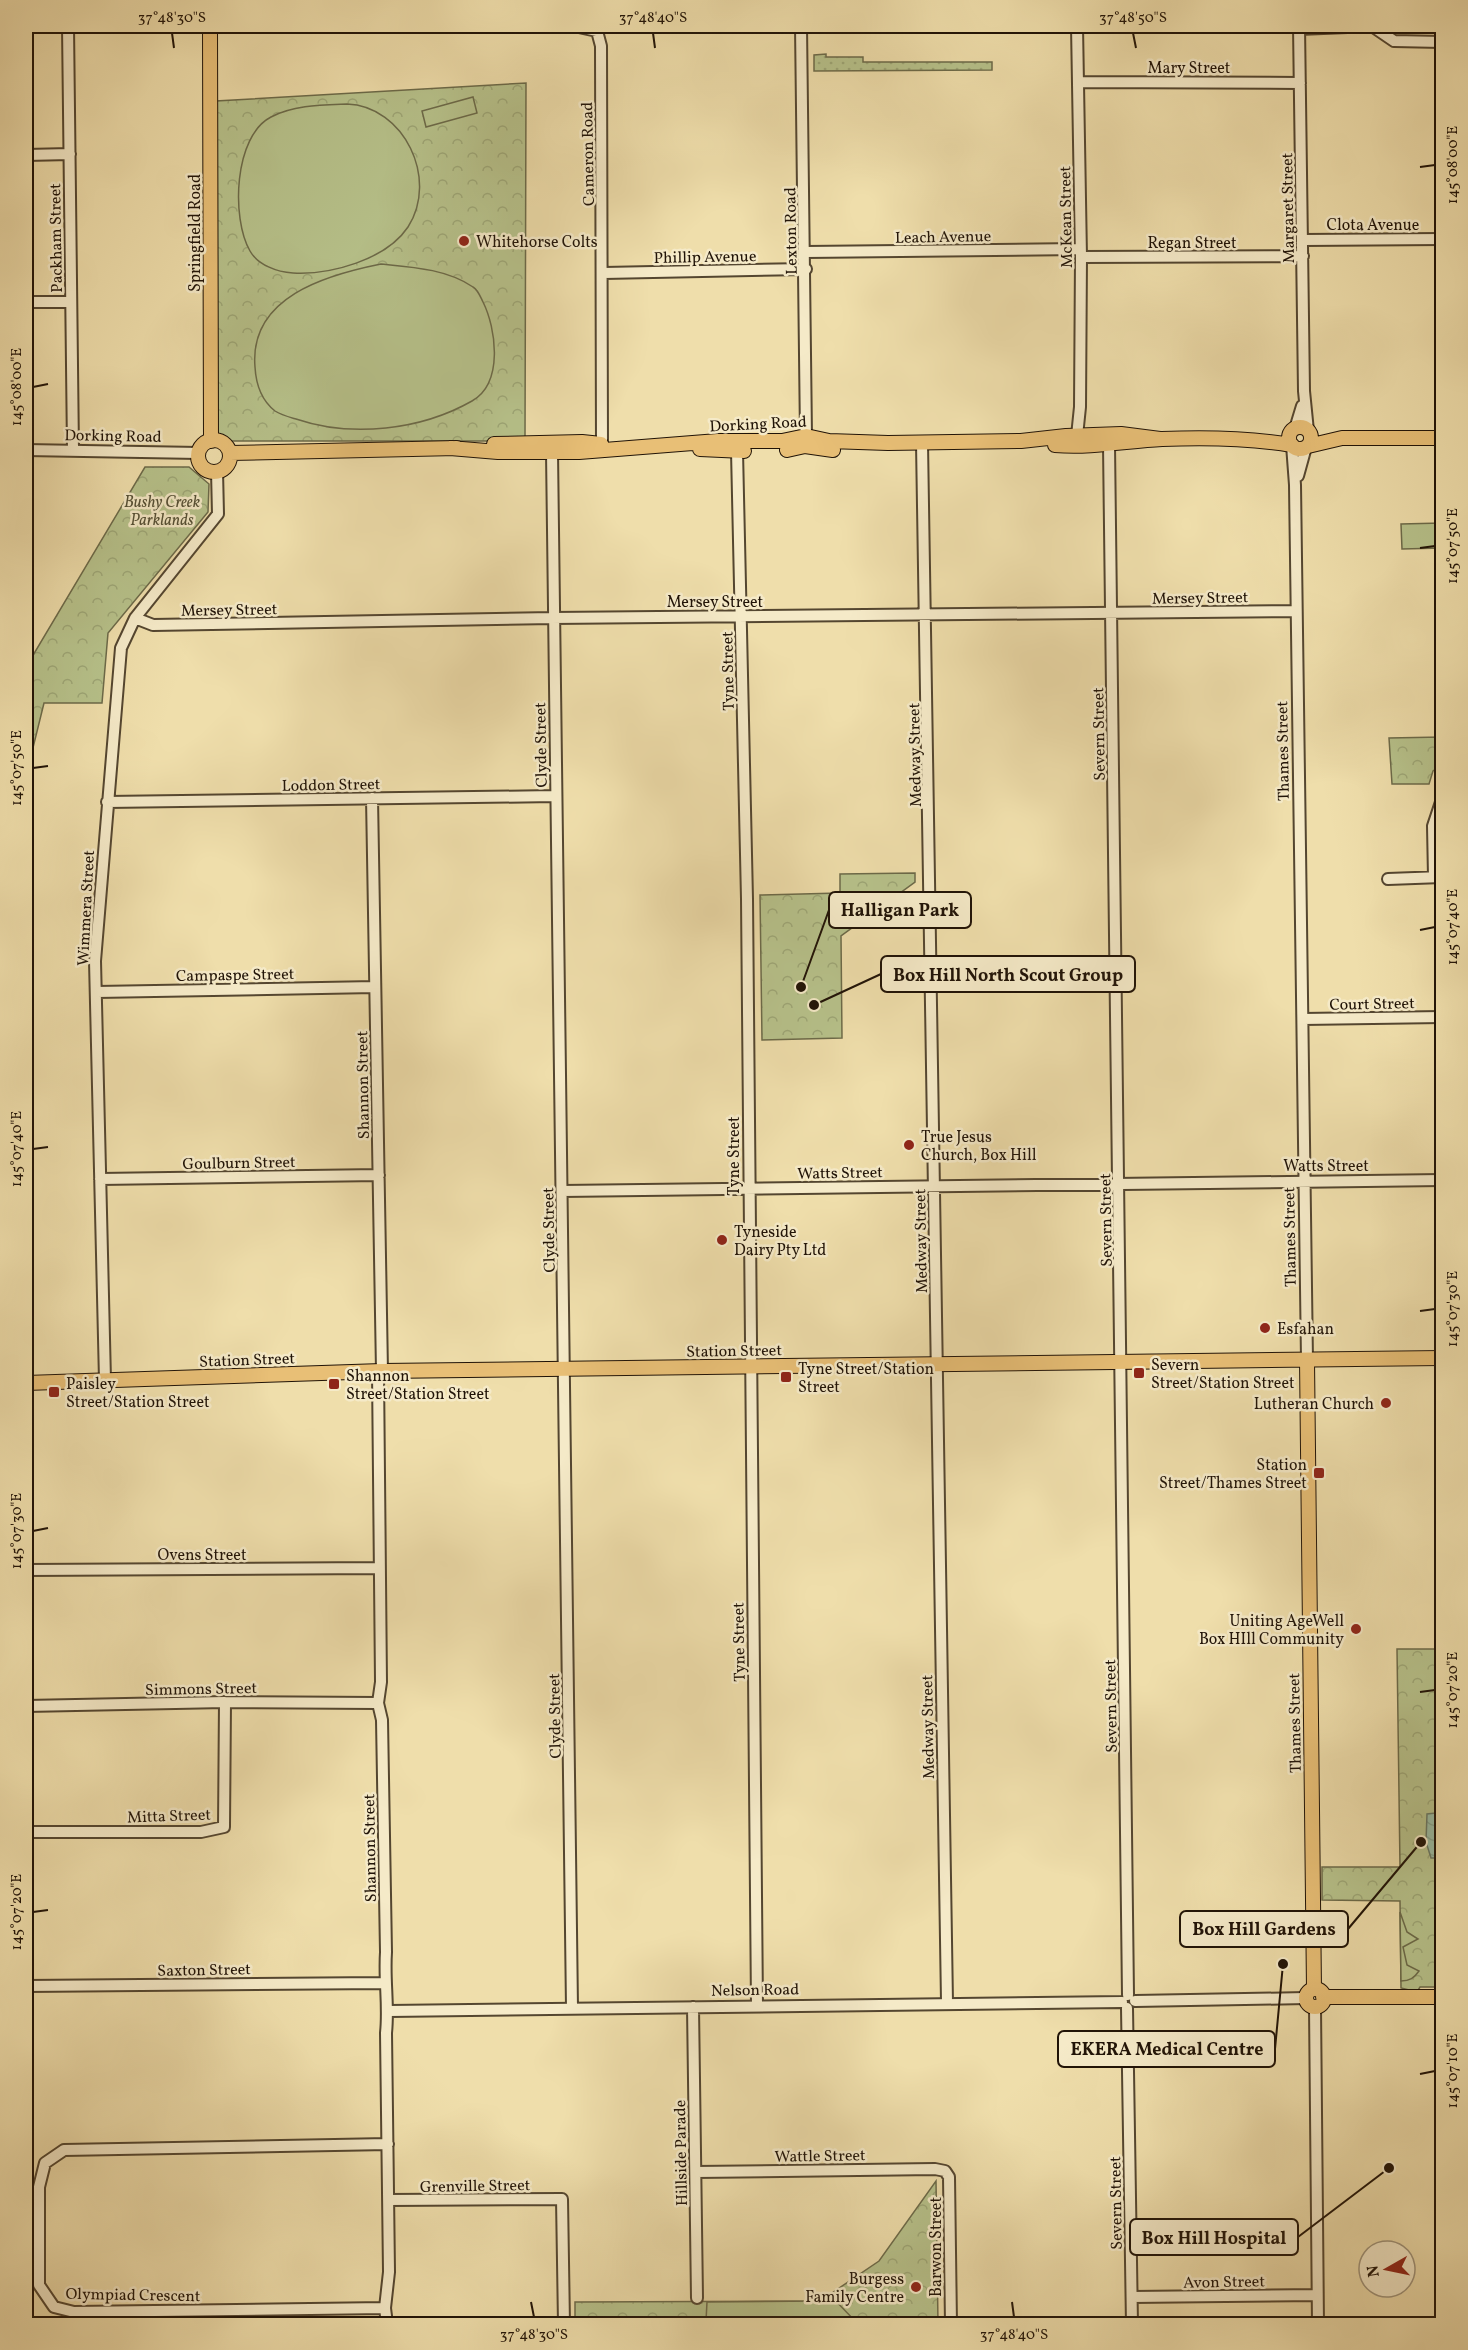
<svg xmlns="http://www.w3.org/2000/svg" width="1468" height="2350" font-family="Vollkorn,serif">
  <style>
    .grass { fill: url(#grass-dots); stroke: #6c6a49; stroke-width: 1.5 }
    .forest { fill: url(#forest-crowns); stroke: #6c6a49; stroke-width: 1.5 }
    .garden { fill: #b7c28b; stroke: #6c6a49; stroke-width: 1.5 }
    .water { fill: url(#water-waves); stroke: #697966; stroke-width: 1.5 }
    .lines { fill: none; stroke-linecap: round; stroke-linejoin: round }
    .minor-casing { stroke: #544630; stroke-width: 14 }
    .major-casing { stroke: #201307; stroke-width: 16 }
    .minor { stroke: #f5eac8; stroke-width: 10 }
    .major { stroke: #e8bf76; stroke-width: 14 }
    .ticks { fill: none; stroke: #201307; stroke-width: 2 }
    .poi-dot { fill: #8f2418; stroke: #f5eac8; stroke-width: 2 }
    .labels { text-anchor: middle; stroke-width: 5; stroke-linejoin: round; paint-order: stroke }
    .street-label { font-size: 16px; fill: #201307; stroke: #f5eac8 }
    .poi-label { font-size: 16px; fill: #201307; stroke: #f5eac8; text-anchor: start }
    .park-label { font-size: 16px; font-style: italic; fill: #555035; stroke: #f5eac8 }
    .leader { fill: none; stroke: #201307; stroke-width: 2 }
    .callout-dot { fill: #201307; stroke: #f5eac8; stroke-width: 2 }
    .callout { fill: #f5eac8; stroke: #201307; stroke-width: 2 }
    .callout-label { font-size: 18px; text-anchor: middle; font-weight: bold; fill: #201307 }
    .neatline { fill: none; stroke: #201307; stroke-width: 2 }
    .ticks-label { font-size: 15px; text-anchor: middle; fill: #201307 }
  </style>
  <defs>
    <pattern id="grass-dots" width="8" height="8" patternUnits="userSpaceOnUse" patternTransform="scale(1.5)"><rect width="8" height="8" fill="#b7c28b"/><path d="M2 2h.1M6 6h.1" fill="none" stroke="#9da676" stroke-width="1.8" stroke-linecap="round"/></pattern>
    <pattern id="forest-crowns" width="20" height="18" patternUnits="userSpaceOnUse" patternTransform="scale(1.5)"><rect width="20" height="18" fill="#b7c28b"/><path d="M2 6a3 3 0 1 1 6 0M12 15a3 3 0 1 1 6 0" fill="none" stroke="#9da676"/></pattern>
    <pattern id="water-waves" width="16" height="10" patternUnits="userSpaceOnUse" patternTransform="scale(1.5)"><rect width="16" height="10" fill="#9abda5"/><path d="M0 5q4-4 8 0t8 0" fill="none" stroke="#84a28d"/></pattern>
  </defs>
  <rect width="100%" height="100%" fill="#efdeab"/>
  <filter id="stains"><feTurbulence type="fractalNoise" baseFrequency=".00333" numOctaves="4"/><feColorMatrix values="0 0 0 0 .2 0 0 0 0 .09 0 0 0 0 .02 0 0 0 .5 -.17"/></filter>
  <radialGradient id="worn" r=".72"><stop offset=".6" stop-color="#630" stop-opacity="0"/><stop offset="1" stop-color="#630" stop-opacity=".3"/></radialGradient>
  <path class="grass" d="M826,54V57H863V62H992V70L814,71V55Z"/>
  <path class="forest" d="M526,83L525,441H218L216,101Z
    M145,467H189L209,484L208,512L108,633L102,703H44L29,764L26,807V667Z
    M1442,737V765L1433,771L1429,784H1392L1389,738Z
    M915,873V882L841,936L842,1038L762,1040L760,895L840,893V874Z
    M1397,1649H1442V1987H1420L1417,1992L1401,1988L1400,1901L1322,1900V1867H1400Z
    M936,2181L938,2324H575V2302L820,2301L879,2261Z"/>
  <path class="garden" d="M473,97L477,113L426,127L422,111Z
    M347,104C404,106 439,179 408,227C386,260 330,275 293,273C277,272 258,265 250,251C231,218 234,136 271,117C294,105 322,105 347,104Z
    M381,264C412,267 447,269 473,287C478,290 480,296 483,302C496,328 504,383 472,401C421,430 352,438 296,419C289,417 281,415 275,411C261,400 256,385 255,367C249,297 326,275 381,264Z
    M1442,523V548L1402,549L1401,524Z
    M1400,1912L1407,1932L1418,1939L1403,1947L1407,1965L1419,1971C1414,1978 1410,1981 1401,1981Z
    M829,2294L858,2324H702L706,2321L707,2302L820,2301Z"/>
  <path class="water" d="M1436,1813C1446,1821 1443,1845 1442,1858H1431L1426,1842L1427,1814Z"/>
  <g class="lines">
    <g class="minor-casing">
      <path id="minor" d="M68,26L73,450
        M210,26H232
        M574,26L597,31L601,46L602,444
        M801,26L806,436
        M1299,26L1304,391L1308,431
        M1299,29L1372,26L1394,41L1442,42
        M1078,82L1300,83
        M26,155L70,154
        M1303,240L1442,239
        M806,252L1080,249
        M1081,257L1303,256
        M604,273L806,269
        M26,302H71
        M1295,429L1302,406
        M1077,436L1080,407L1081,257L1077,26
        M922,443L947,2002
        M1109,445L1128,1995
        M1292,445L1295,485L1307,1360
        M26,450L199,453
        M737,451L747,899L757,2006
        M552,452L572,2008
        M1298,476L1306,447
        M135,618L153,625L553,618L1296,611
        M372,798L382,1371
        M107,802L555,796
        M1434,877L1433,826L1442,799
        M1388,879L1442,877
        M97,992L375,987
        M1303,1019L1442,1017
        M100,1179L379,1175
        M562,1191L1442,1180
        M378,1372L381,1682L378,1703L382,1720L386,1952C384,1981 389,2005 386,2033L389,2272L385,2308L387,2324
        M105,1380L95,961L121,648L135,618L218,514L217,471
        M26,1570L379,1568
        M26,1706L225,1702L378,1703
        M26,1832H201L224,1827L225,1702
        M26,1986L384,1983
        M1135,2001L1306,1998
        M693,2007L697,2298
        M1315,2007L1318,2324
        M1127,2008L1132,2324
        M389,2011L1122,2002
        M696,2172L935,2169L945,2171L949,2177L951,2324
        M388,2200L562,2199L564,2324
        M1132,2297L1317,2295
        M385,2308L74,2312L54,2307L39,2285V2187L45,2163L64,2150L388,2144
        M166,2311V2324"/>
    </g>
    <g class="major-casing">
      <path id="major" d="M210,26L211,441
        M1289 438a11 11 0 1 1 22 0a11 11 0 1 1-22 0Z
        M198 456a16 16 0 1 1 32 0a16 16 0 1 1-32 0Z
        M494,444L582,442L601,444
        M1055,445C1091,448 1126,441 1162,439C1206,437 1249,438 1292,445
        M1308,446L1342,438H1442
        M450,448L498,452H579L718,441H782L806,436L829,441L888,443L1021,441L1066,436L1121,434L1160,439
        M700,449L744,451
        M787,450L805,446L833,450
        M230,453L457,448
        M1307,1360L1314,1989
        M26,1383L382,1371L1442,1358
        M1306 1998a9 9 0 1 1 18 0a9 9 0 1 1-18 0Z
        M1323,1997H1442"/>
    </g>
    <use href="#minor" class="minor"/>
    <use href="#major" class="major"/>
  </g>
  <path class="ticks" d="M172,33L174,48M653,33L655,48M1133,33L1136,48M1420,167L1435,165M33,387L48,384M1420,548L1435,546M33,768L48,766M1420,930L1435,927M33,1149L48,1147M1420,1311L1435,1309M33,1531L48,1528M1420,1692L1435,1690M33,1912L48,1910M1420,2074L1435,2071M531,2302L534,2317M1012,2302L1014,2317"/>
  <g class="poi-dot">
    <circle cx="464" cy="241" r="6"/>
    <circle cx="909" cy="1145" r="6"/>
    <circle cx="722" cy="1240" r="6"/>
    <circle cx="1265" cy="1328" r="6"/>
    <rect x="1133" y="1367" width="12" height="12" rx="3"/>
    <rect x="780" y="1371" width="12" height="12" rx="3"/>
    <rect x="328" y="1378" width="12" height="12" rx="3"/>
    <rect x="48" y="1386" width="12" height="12" rx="3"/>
    <circle cx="1386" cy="1403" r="6"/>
    <rect x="1313" y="1467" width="12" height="12" rx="3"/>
    <circle cx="1356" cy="1629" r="6"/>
    <circle cx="916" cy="2287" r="6"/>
  </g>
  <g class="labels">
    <g class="street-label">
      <text x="1189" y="73">Mary Street</text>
      <text transform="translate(587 154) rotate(-91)" y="6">Cameron Road</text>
      <text transform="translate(1287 208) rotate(-91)" y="6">Margaret Street</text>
      <text transform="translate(1065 217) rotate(-91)" y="6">McKean Street</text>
      <text x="1373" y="230">Clota Avenue</text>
      <text transform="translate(790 231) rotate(-91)" y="6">Lexton Road</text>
      <text transform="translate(194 233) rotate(-90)" y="6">Springfield Road</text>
      <text transform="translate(943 236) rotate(-1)" y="6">Leach Avenue</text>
      <text transform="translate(55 238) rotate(-91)" y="6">Packham Street</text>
      <text x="1192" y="248">Regan Street</text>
      <text transform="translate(705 256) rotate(-1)" y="6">Phillip Avenue</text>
      <text transform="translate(758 423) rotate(-3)" y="6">Dorking Road</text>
      <text transform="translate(113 435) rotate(1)" y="6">Dorking Road</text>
      <text transform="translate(1200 597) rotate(-1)" y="6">Mersey Street</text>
      <text x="715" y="607">Mersey Street</text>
      <text transform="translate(229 609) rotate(-1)" y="6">Mersey Street</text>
      <text transform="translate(727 671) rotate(-91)" y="6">Tyne Street</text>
      <text transform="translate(1098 734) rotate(-91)" y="6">Severn Street</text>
      <text transform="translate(540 745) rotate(-91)" y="6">Clyde Street</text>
      <text transform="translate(1282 751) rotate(-91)" y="6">Thames Street</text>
      <text transform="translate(914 755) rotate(-91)" y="6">Medway Street</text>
      <text transform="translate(331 784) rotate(-1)" y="6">Loddon Street</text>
      <text transform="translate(85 908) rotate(-87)" y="6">Wimmera Street</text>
      <text transform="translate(235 974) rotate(-1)" y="6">Campaspe Street</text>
      <text transform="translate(1372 1003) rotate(-1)" y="6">Court Street</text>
      <text transform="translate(362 1085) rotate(-91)" y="6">Shannon Street</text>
      <text transform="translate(733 1156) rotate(-90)" y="6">Tyne Street</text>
      <text transform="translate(239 1162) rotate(-1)" y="6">Goulburn Street</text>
      <text x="1326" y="1171">Watts Street</text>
      <text transform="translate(840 1172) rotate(-1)" y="6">Watts Street</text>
      <text transform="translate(1105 1220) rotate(-91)" y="6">Severn Street</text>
      <text transform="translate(548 1230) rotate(-91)" y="6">Clyde Street</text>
      <text transform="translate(1289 1237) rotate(-91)" y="6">Thames Street</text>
      <text transform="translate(920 1241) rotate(-91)" y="6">Medway Street</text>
      <text transform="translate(734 1350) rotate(-1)" y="6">Station Street</text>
      <text transform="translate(247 1359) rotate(-2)" y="6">Station Street</text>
      <text x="202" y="1560">Ovens Street</text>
      <text transform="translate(738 1642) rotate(-91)" y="6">Tyne Street</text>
      <text transform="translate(201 1688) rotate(-1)" y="6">Simmons Street</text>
      <text transform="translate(1110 1706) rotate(-91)" y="6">Severn Street</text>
      <text transform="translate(554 1716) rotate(-91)" y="6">Clyde Street</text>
      <text transform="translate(1294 1723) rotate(-91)" y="6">Thames Street</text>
      <text transform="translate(927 1727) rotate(-91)" y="6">Medway Street</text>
      <text transform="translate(169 1815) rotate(-2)" y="6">Mitta Street</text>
      <text transform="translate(369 1848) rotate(-91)" y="6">Shannon Street</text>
      <text transform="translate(204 1969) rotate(-1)" y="6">Saxton Street</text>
      <text transform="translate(755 1989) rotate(-1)" y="6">Nelson Road</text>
      <text transform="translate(680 2153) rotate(-91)" y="6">Hillside Parade</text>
      <text transform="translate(820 2155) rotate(-1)" y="6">Wattle Street</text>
      <text transform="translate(475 2185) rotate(-1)" y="6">Grenville Street</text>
      <text transform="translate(1115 2203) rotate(-91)" y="6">Severn Street</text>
      <text transform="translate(935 2247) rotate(-90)" y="6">Barwon Street</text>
      <text transform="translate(1224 2281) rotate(-1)" y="6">Avon Street</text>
      <text transform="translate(133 2294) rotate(1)" y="6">Olympiad Crescent</text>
    </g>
    <g class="poi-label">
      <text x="476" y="247">Whitehorse Colts</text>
      <text x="921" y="1142">True Jesus<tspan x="921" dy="18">Church, Box Hill</tspan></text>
      <text x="734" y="1237">Tyneside<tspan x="734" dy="18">Dairy Pty Ltd</tspan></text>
      <text x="1277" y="1334">Esfahan</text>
      <text x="1151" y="1370">Severn<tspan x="1151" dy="18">Street/Station Street</tspan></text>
      <text x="798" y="1374">Tyne Street/Station<tspan x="798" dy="18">Street</tspan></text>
      <text x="346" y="1381">Shannon<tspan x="346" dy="18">Street/Station Street</tspan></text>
      <text x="66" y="1389">Paisley<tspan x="66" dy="18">Street/Station Street</tspan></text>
      <text x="1374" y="1409" text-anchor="end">Lutheran Church</text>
      <text x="1307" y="1470" text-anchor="end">Station<tspan x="1307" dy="18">Street/Thames Street</tspan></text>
      <text x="1344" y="1626" text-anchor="end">Uniting AgeWell<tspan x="1344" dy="18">Box HIll Community</tspan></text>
      <text x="904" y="2284" text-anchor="end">Burgess<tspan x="904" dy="18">Family Centre</tspan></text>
    </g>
    <g class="park-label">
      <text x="162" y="507">Bushy Creek<tspan x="162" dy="18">Parklands</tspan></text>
    </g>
  </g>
  <path class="leader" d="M801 987L829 910M814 1005L881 974M1421 1842L1348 1929M1283 1964L1275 2049M1389 2168L1298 2237"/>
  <g class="callout-dot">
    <circle cx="801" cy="987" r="6"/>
    <circle cx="814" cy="1005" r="6"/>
    <circle cx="1421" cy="1842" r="6"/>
    <circle cx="1283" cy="1964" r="6"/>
    <circle cx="1389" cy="2168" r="6"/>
  </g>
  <g class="callout">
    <rect x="829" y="892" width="142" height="36" rx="6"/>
    <rect x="881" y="956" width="254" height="36" rx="6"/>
    <rect x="1180" y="1911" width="168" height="36" rx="6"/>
    <rect x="1058" y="2031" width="217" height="36" rx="6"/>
    <rect x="1130" y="2219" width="168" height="36" rx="6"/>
  </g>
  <g class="callout-label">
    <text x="900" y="916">Halligan Park</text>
    <text x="1008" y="981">Box Hill North Scout Group</text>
    <text x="1264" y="1935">Box Hill Gardens</text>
    <text x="1167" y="2055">EKERA Medical Centre</text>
    <text x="1214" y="2244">Box Hill Hospital</text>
  </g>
  <rect width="1468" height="2350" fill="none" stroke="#efdeab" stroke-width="66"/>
  <g transform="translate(1387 2269) rotate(261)"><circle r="28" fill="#f5eac8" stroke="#a0947b" stroke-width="1.5"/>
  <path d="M0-4.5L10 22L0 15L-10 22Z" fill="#8f2418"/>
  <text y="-9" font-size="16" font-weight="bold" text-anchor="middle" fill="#201307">N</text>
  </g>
  <rect x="33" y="33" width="1402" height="2284" class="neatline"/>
  <g class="ticks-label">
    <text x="172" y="22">37°48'30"S</text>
    <text x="653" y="22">37°48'40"S</text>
    <text x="1133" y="22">37°48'50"S</text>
    <text transform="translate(1452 165) rotate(-90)" y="5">145°08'00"E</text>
    <text transform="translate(16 387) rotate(-90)" y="5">145°08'00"E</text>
    <text transform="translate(1452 546) rotate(-90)" y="5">145°07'50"E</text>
    <text transform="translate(16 768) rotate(-90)" y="5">145°07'50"E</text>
    <text transform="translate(1452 927) rotate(-90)" y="5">145°07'40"E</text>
    <text transform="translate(16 1149) rotate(-90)" y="5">145°07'40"E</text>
    <text transform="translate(1452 1309) rotate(-90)" y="5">145°07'30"E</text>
    <text transform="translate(16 1531) rotate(-90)" y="5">145°07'30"E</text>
    <text transform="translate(1452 1690) rotate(-90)" y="5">145°07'20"E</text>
    <text transform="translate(16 1912) rotate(-90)" y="5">145°07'20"E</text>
    <text transform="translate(1452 2071) rotate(-90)" y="5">145°07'10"E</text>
    <text x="534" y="2339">37°48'30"S</text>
    <text x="1014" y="2339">37°48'40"S</text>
  </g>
  <rect width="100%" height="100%" filter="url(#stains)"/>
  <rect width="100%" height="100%" fill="url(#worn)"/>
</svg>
